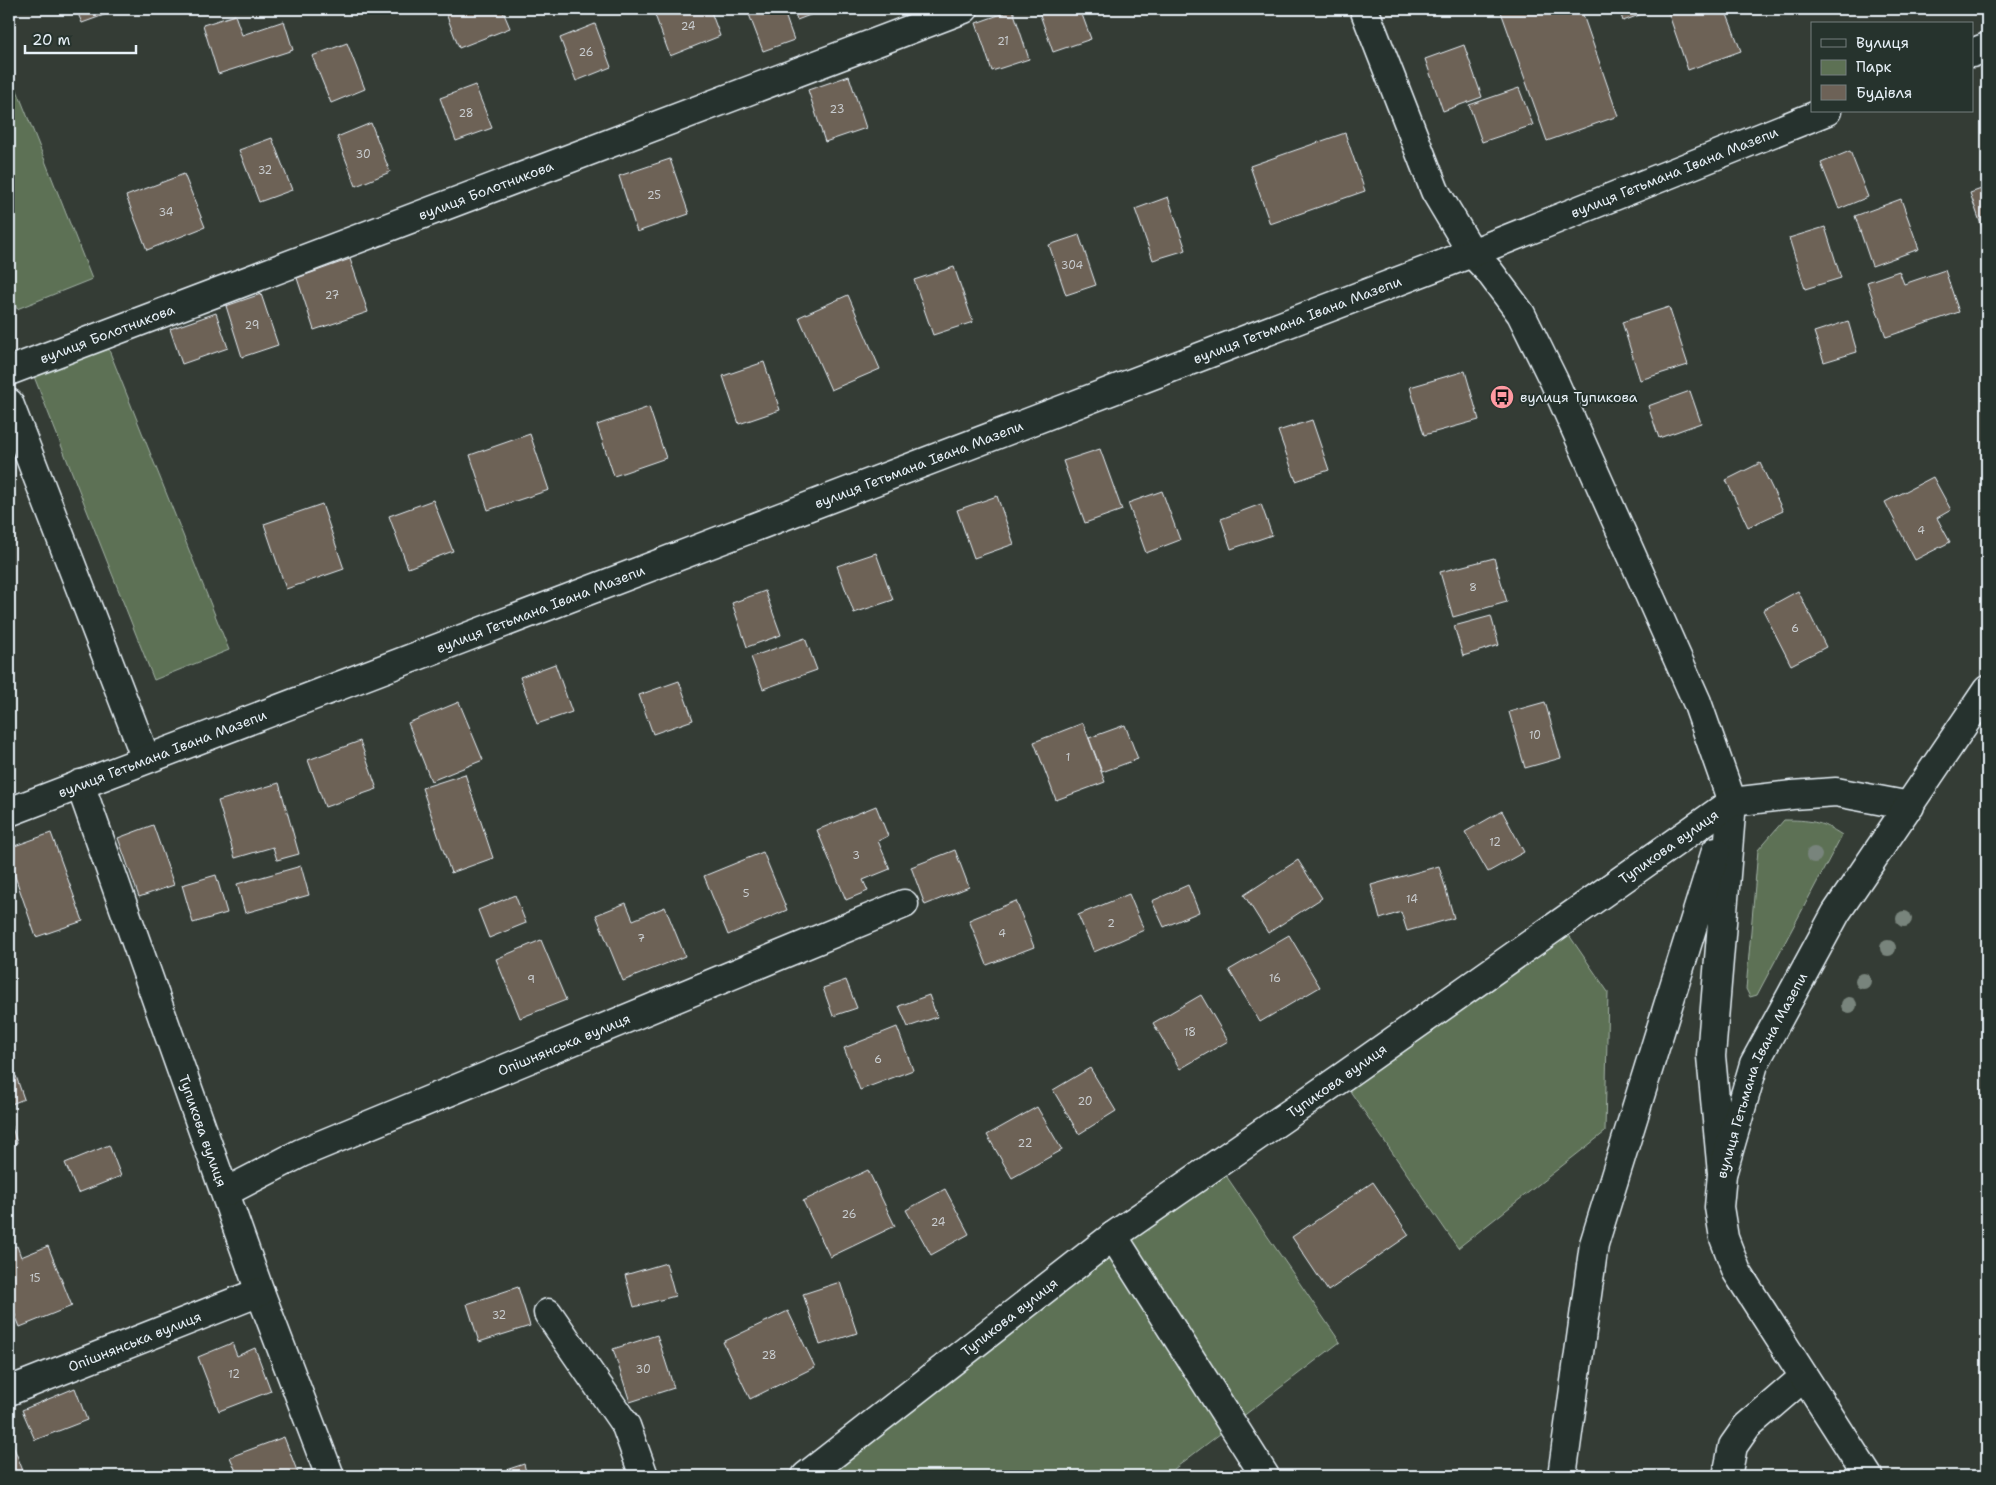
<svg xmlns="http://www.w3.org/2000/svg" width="1996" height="1485" font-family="'Shantell Sans',sans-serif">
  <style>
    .green { fill: #5d7154; stroke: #a2b1a6 }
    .building { fill: #6d6257; stroke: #e8f1f8 }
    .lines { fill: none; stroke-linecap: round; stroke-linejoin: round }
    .minor-casing { stroke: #e8f1f8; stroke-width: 31 }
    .major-casing { stroke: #e8f1f8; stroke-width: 31 }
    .minor { stroke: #26332d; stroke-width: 28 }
    .major { stroke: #26332d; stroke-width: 28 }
    .tree { fill: #78847c }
    .labels { text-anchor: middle; stroke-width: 4; stroke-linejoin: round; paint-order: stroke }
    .number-label { font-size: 11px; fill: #c9cdd0 }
    .street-label { font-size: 14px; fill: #e8f1f8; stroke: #26332d }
    .poi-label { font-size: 14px; fill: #e8f1f8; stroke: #26332d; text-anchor: start }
  </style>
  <rect width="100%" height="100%" fill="#343c35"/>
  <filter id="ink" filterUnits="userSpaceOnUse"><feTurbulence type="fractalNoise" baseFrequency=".02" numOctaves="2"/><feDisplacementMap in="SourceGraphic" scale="10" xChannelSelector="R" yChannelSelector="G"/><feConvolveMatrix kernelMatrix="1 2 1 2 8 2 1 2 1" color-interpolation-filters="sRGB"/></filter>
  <g filter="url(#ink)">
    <path class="green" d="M9,70L92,279L17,309L9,288Z
      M107,345L229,650L154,680L33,374Z
      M1784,820C1809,820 1821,821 1842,835L1757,995L1750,997L1746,989L1758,850Z
      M1560,922L1608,992L1605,1132L1458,1248L1341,1078Z
      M1218,1164L1340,1342L1165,1476H806Z"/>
    <path class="building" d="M76,9H114L115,11L82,23Z
      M451,9H502L510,28L459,48L445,11Z
      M672,9H710L720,36L670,56L655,15Z
      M747,9H783L794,40L763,51Z
      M793,9H826L797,20Z
      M1038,9H1080L1091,39L1053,52Z
      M1500,9H1581L1618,116L1547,141Z
      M1619,9H1653V10L1623,21Z
      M1667,9H1725L1741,51L1688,70Z
      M1013,10L1029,59L992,71L976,23Z
      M235,15L242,35L284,21L293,50L218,74L203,25Z
      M595,24L611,67L576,81L560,38Z
      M347,43L365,89L331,103L312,56Z
      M1464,45L1482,97L1443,111L1425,59Z
      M849,76L866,128L825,142L808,90Z
      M475,85L492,128L456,141L440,98Z
      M1519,88L1533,125L1482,142L1469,105Z
      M371,123L390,172L356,186L337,137Z
      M1345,133L1365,191L1270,224L1250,166Z
      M272,138L292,190L259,202L239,150Z
      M1850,151L1868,197L1839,209L1821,163Z
      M670,159L689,214L637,232L619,176Z
      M184,174L205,227L147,250L126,196Z
      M1987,187V242L1970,193Z
      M1168,197L1186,250L1153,260L1135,209Z
      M1901,199L1919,249L1872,266L1855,216Z
      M1825,227L1841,278L1805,289L1789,238Z
      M1079,235L1096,285L1066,295L1049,245Z
      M350,259L368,312L314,330L297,278Z
      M954,267L973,322L933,335L914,280Z
      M1945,270L1959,312L1886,337L1867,282L1899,271L1904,284Z
      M261,294L278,345L242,357L226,306Z
      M848,295L880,369L831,390L799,317Z
      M1669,307L1688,365L1640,380L1622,322Z
      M216,313L228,348L182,364L170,329Z
      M1848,321L1857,352L1824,362L1814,332Z
      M764,362L780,410L739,424L723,376Z
      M1465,371L1479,420L1424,435L1410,387Z
      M1690,391L1701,423L1659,438L1648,406Z
      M649,407L666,458L614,476L597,425Z
      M1312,420L1329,470L1296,481L1278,431Z
      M530,434L549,490L488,510L470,455Z
      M1100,449L1122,510L1085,523L1063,461Z
      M1760,463L1783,511L1748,527L1726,480Z
      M1933,477L1951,510L1937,518L1950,542L1915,560L1885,502Z
      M1162,491L1180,540L1146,553L1128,503Z
      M997,496L1014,544L974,558L957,510Z
      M433,500L453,551L408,568L389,516Z
      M322,504L344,569L286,589L264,524Z
      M1261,504L1272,535L1231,549L1221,519Z
      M876,553L893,600L854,613L837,566Z
      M1494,558L1507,602L1453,617L1440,572Z
      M765,591L781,635L747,647L732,603Z
      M1798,591L1826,647L1791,665L1763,610Z
      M1491,616L1499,645L1463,656L1454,626Z
      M805,638L817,670L763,689L751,657Z
      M555,664L572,712L537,724L520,677Z
      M679,681L693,720L653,734L639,695Z
      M459,702L483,760L431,781L408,723Z
      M1545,702L1561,758L1525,768L1509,712Z
      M1083,723L1105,782L1056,800L1034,742Z
      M1125,725L1138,759L1102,772L1089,738Z
      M360,741L377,789L325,807L308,760Z
      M465,774L493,858L451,873L422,788Z
      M279,783L299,854L277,860L273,847L235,858L218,801Z
      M876,806L888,836L878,841L890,869L863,880L868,891L846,900L817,830Z
      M1502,811L1524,852L1488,872L1465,832Z
      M153,825L174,885L139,897L118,838Z
      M51,833L83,921L36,937L9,859V848Z
      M955,850L969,887L925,905L911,867Z
      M763,852L787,910L728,935L704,876Z
      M1298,860L1322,898L1268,933L1244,895Z
      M301,866L309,895L245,913L237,884Z
      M1439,866L1454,918L1407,931L1401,912L1380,919L1371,885Z
      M216,875L227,913L193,923L182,885Z
      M1188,885L1199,912L1164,927L1152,901Z
      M1129,894L1144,930L1094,952L1078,915Z
      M515,895L526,923L489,938L478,910Z
      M1016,901L1034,947L987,965L969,920Z
      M626,903L633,920L665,907L685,956L623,981L596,915Z
      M1289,935L1320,987L1260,1022L1229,970Z
      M541,940L566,1000L520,1018L496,959Z
      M846,980L857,1008L833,1016L823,988Z
      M929,995L937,1017L908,1027L899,1006Z
      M1201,995L1228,1041L1180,1069L1153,1023Z
      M897,1027L913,1070L860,1090L844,1048Z
      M1090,1068L1116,1111L1079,1134L1053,1090Z
      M16,1076L24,1099L9,1105V1079Z
      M1037,1107L1062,1150L1012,1178L987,1135Z
      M9,1118L17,1143L9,1146Z
      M109,1145L121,1176L78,1193L65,1163Z
      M868,1170L895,1226L830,1257L803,1201Z
      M1373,1182L1409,1235L1328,1291L1292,1237Z
      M945,1189L969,1234L931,1255L906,1210Z
      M17,1246L21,1257L48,1246L72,1306L20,1327L9,1300V1249Z
      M666,1263L675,1296L634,1307L625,1275Z
      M840,1282L857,1333L820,1345L803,1294Z
      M518,1287L530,1326L479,1342L467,1304Z
      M788,1311L815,1367L750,1399L723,1342Z
      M657,1335L674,1388L630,1402L613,1349Z
      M232,1343L237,1356L255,1348L271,1391L219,1411L198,1357Z
      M75,1388L87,1420L35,1440L22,1410Z
      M9,1435L25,1476H9Z
      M284,1437L299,1476H238L230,1457Z
      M524,1464L527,1476H494V1474Z
      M231,1472L232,1476H220Z"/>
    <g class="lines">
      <g class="minor-casing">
        <g id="minor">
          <path d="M1364,9L1435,191L1472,253L1489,271L1521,314L1554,381L1697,702L1732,802L1711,1056L1722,1173"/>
          <path d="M1972,53L1987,47"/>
          <path id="s1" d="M9,371L964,9"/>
          <path d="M9,403L146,759"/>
          <path id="s2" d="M80,784L260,1292L330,1476"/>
          <path id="s3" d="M9,812L1472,253L1827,111"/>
          <path id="s4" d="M226,1192L301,1153L904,904"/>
          <path d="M1113,1236L1265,1476"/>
          <path d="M548,1313L626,1426L644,1476"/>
          <path id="s5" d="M9,1391L260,1292"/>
          <path id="s6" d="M806,1476L1113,1236L1341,1078L1732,802L1792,795L1836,792L1910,806"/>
          <path d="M1562,1476L1594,1244L1716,851"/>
          <path d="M1727,1476L1733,1446L1747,1426L1804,1377"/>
        </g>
      </g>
      <g class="major-casing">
        <g id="major">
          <path id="s7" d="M1868,1476L1737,1272L1724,1238L1719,1207L1722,1174L1754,1064L1836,913L1987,690"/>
        </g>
      </g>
      <use href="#minor" class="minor"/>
      <use href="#major" class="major"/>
    </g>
    <g class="tree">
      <circle cx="1814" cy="855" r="8"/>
      <circle cx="1904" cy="919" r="8"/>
      <circle cx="1888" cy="948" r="8"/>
      <circle cx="1863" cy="981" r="8"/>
      <circle cx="1849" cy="1005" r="8"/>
    </g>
  </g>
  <defs>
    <g id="bus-disc" transform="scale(1.25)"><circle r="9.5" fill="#ff9aa2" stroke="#26332d"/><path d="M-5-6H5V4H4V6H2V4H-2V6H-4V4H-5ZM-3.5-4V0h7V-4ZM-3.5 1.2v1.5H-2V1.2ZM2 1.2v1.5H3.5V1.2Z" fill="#111"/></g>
  </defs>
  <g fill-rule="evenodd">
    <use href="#bus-disc" x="1502" y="397"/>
  </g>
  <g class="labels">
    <g class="number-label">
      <text x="688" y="30">24</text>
      <text x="1003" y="45">21</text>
      <text x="586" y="56">26</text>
      <text x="837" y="113">23</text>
      <text x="466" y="117">28</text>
      <text x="363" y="158">30</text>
      <text x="265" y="174">32</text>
      <text x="654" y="199">25</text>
      <text x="166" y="216">34</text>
      <text x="1072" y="269">304</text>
      <text x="332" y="299">27</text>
      <text x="252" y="329">29</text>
      <text x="1921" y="534">4</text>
      <text x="1473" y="591">8</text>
      <text x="1795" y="632">6</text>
      <text x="1535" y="739">10</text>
      <text x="1068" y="761">1</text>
      <text x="1495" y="846">12</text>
      <text x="856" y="859">3</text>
      <text x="746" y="897">5</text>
      <text x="1412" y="903">14</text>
      <text x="1111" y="927">2</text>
      <text x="1002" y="937">4</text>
      <text x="641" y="942">7</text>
      <text x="1275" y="982">16</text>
      <text x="531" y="983">9</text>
      <text x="1190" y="1036">18</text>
      <text x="878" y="1063">6</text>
      <text x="1085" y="1105">20</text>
      <text x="1025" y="1147">22</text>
      <text x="849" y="1218">26</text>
      <text x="938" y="1226">24</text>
      <text x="35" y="1282">15</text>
      <text x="499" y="1319">32</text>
      <text x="769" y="1359">28</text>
      <text x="643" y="1373">30</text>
      <text x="234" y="1378">12</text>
    </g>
    <g class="street-label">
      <text dy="5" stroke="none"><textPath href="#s3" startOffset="1784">вулиця Гетьмана Івана Мазепи</textPath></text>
      <text dy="5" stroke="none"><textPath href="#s1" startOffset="510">вулиця Болотникова</textPath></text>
      <text dy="5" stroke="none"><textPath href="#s3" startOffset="1379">вулиця Гетьмана Івана Мазепи</textPath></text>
      <text dy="5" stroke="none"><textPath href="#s1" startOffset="105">вулиця Болотникова</textPath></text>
      <text dy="5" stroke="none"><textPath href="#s3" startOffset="974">вулиця Гетьмана Івана Мазепи</textPath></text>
      <text dy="5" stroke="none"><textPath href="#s3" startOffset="569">вулиця Гетьмана Івана Мазепи</textPath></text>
      <text dy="5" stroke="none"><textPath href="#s3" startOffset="164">вулиця Гетьмана Івана Мазепи</textPath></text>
      <text dy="5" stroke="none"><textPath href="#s6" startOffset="1068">Тупикова вулиця</textPath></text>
      <text dy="5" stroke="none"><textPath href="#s4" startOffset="369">Опішнянська вулиця</textPath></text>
      <text dy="5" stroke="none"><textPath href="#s7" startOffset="450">вулиця Гетьмана Івана Мазепи</textPath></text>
      <text dy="5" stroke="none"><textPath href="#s6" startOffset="662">Тупикова вулиця</textPath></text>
      <text dy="5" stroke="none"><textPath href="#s2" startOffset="368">Тупикова вулиця</textPath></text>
      <text dy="5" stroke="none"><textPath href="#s6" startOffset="258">Тупикова вулиця</textPath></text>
      <text dy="5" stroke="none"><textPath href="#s5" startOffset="135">Опішнянська вулиця</textPath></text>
    </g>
    <g class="poi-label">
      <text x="1520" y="402">вулиця Тупикова</text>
    </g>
  </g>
  <rect width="1996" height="1485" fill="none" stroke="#26332d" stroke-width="30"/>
  <rect x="15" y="15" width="1966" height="1455" fill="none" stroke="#e8f1f8" stroke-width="2" filter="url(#ink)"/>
  <rect x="1811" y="22" width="162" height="90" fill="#26332d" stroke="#747f7e"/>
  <rect x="1821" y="39" width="25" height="8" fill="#26332d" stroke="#747f7e"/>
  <text x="1856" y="48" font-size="15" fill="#e8f1f8">Вулиця</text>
  <rect x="1821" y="60" width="25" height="15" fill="#5d7154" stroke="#747f7e"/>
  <text x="1856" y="72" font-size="15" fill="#e8f1f8">Парк</text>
  <rect x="1821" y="85" width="25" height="15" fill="#6d6257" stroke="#747f7e"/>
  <text x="1856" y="98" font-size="15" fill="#e8f1f8">Будівля</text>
  <path d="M25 45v8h111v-8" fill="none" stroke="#e8f1f8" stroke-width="2.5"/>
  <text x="32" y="45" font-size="15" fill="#e8f1f8" stroke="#26332d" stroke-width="4" paint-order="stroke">20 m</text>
</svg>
